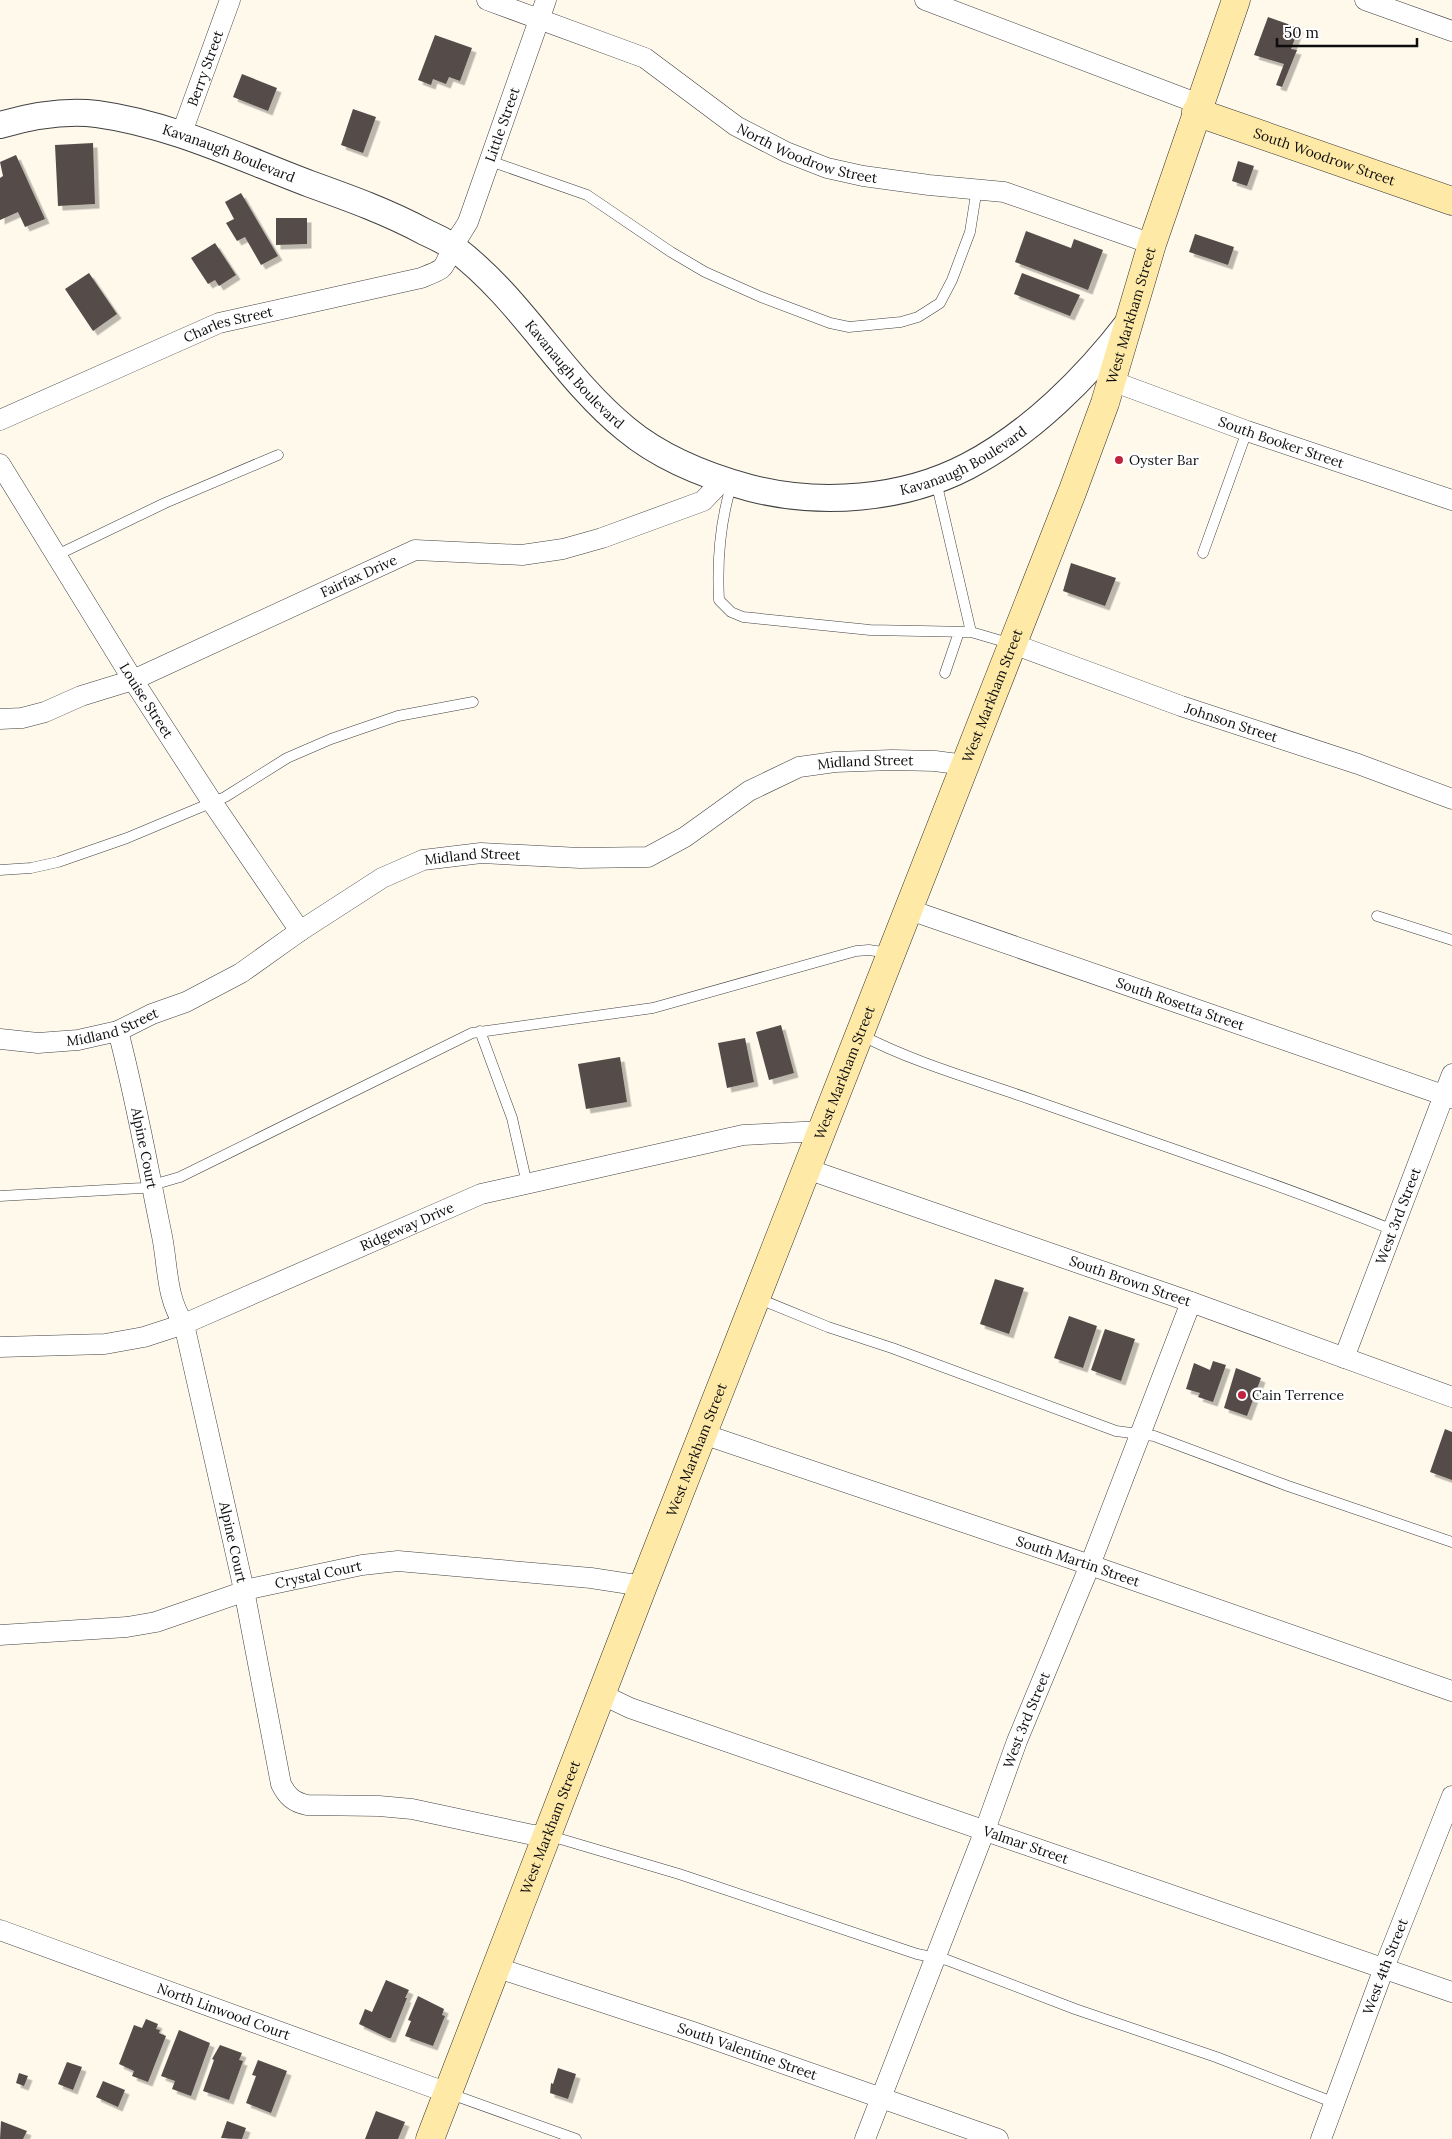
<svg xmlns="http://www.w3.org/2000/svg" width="1452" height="2139" font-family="Lora,serif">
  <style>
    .building { fill: #554c49; filter: url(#shadow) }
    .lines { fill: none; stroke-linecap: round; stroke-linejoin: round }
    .service-casing { stroke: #404040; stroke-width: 11 }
    .minor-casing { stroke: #404040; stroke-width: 21 }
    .tertiary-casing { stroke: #404040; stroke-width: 28 }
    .secondary-casing { stroke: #2f2f2f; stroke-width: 29 }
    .service { stroke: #fff; stroke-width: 10 }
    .minor { stroke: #fff; stroke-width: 20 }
    .tertiary { stroke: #fff; stroke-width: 26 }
    .secondary { stroke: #ffe9a7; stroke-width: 28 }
    .poi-dot { fill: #bf233f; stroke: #fff; stroke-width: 2 }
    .labels { text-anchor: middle; stroke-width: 5; stroke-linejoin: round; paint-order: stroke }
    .street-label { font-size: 14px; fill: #0d0d0d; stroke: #fff }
    .poi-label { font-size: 14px; fill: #0d0d0d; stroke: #fff; text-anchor: start }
  </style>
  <defs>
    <filter id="shadow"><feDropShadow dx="4.5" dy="4.5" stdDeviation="0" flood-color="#0004"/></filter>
  </defs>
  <rect width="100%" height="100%" fill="#fff9ec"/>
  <path class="building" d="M1268,17L1299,28L1291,49L1297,50L1282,87L1276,85L1284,64L1254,55Z
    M435,35L472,48L460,81L449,77L446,84L433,79L431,85L418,80Z
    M242,74L277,88L268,111L233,97Z
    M353,109L376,117L363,153L341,145Z
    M93,143L95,204L58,206L55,145Z
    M16,155L45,219L25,227L18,212L0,220V178L3,176L0,162Z
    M1238,161L1254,166L1247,186L1232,181Z
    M241,193L278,256L261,265L245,237L237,241L226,223L234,219L225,202Z
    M276,218H307V244L276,245Z
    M1026,231L1071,248L1074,239L1103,250L1088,290L1015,262Z
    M1195,234L1234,247L1228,265L1189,252Z
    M215,243L236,275L219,286L215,280L208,284L191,258Z
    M89,273L117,314L93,331L65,289Z
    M1022,273L1080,295L1070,316L1014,294Z
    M1071,563L1116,578L1105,606L1063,591Z
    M781,1025L794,1073L769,1080L756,1032Z
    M745,1038L754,1082L727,1088L718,1043Z
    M620,1057L627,1102L586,1109L578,1064Z
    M995,1279L1024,1288L1009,1334L980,1324Z
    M1069,1316L1097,1326L1083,1368L1054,1358Z
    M1105,1329L1135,1339L1121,1381L1091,1370Z
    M1213,1361L1226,1365L1213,1402L1198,1397L1200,1393L1186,1389L1194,1363L1210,1370Z
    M1236,1368L1261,1378L1247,1416L1224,1408Z
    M1445,1429L1452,1432V1480L1430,1472Z
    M386,1980L409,1990L405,1998H407L391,2038H388L359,2024L365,2009L372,2012Z
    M418,1996L444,2009L442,2015L445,2016L433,2046L405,2036L411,2021L408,2020Z
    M146,2019L158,2024L156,2029L160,2030L159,2033L166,2036L148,2082L132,2076L134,2071L119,2064L134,2025L142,2028Z
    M179,2030L210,2043L191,2096L172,2089L175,2081L161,2076Z
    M220,2045L242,2053L239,2060L243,2061L229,2100L203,2091L214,2060L212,2059Z
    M258,2060L287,2071L271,2113L246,2103L256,2076L252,2075Z
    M67,2062L82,2067L73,2090L58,2084Z
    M558,2068L576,2074L568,2099L550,2093L551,2083L553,2084Z
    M19,2073L28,2076L24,2086L16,2083Z
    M103,2081L125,2090L118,2107L96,2097Z
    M376,2111L405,2122L398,2139H365Z
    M1,2121L27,2131L23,2139H0Z
    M227,2121L246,2128L242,2139L221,2138Z"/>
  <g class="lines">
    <g class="service-casing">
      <path id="service" d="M490,161L587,195L671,252L705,272L761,297L830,323L849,327L901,322L918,317L940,303L952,280L970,232L977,188
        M936,481L971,632L1012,644
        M732,483C720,521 717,561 719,600L731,612L743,617L870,630L971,632
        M1203,553L1247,431
        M57,555L165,503L278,455
        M945,673L959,632
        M0,870L31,868L58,862L127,838L225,797L287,758L331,739L398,716L473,702
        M1377,916L1452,940
        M480,1031L512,1118L527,1184
        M861,1035C915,1063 973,1079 1030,1099C1151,1142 1274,1182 1393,1230
        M0,1196L142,1188L180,1177L472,1033L653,1008L856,951L869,950L889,953
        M757,1298L828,1327L892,1348L1116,1431L1154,1436L1288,1486L1452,1542
        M547,1835L679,1874L917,1954L947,1960L1075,2009L1216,2057L1335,2103
        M448,2093L576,2139"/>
    </g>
    <g class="minor-casing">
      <g id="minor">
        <path id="s1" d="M487,0L645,58L736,126L786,152L827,168L863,176L929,185L1004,192L1152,244"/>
        <path d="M925,0L1199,104"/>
        <path d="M1365,0L1452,31"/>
        <path id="s2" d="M181,135L230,0"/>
        <path id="s3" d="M1112,381L1247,431L1452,500"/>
        <path id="s4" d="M0,420L219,323L421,278C448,267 441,271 453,247C457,238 463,231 468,222L546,0"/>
        <path id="s5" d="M0,464L133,680L212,802L300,931"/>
        <path id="s6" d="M1013,644L1181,706L1358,764L1452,799"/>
        <path id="s7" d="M0,719L22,718L45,712L81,696L133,680L415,550L522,555L563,549L602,538L703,501L722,481"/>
        <path id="s8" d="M910,910L1452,1098"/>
        <path id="s9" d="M118,1031C136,1099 148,1168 162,1236C168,1266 166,1298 184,1324L244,1590L281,1784C287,1796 293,1802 307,1805L379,1806L412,1809L533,1835H546"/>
        <path id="s10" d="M0,1039L38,1043L78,1040L118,1031L152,1014L186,1002L241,973L300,931L382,878L423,860L481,853L580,858L648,857L685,837L749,791L799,767L835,762L892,760L935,761L965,765"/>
        <path id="s11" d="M807,1169L1191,1302L1452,1397"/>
        <path id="s12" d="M0,1347L105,1344L144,1337L184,1324L481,1194L743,1135L822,1131"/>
        <path id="s13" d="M1344,1358L1452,1074"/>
        <path id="s14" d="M703,1434L1090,1565L1452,1691"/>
        <path id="s15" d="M0,1635L127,1627L156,1622L254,1588L362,1565L398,1561L591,1578L643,1586"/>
        <path id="s16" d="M601,1694L630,1708L1452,1992"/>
        <path id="s17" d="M0,1930L448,2093"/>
        <path id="s18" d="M495,1967L693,2032L998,2139"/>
        <path id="s19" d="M865,2139L985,1830L1017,1741L1090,1565L1191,1302"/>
        <path id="s20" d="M1321,2139L1384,1968L1452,1796"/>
      </g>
    </g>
    <g class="tertiary-casing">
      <g id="tertiary">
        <path id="s21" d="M0,125C31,116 64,110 97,114C171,124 241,158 310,184C349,198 388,212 425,232C435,237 446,241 454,248C521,298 562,377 626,429C662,459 706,476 750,488C820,506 903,500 968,466C1031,433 1087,377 1129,322"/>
      </g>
    </g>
    <g class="secondary-casing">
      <g id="secondary">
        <path id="s22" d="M1196,112L1452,201"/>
        <path id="s23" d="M430,2139L643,1586L1073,490L1105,403L1152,244L1236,0"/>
      </g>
    </g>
    <use href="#service" class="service"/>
    <use href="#minor" class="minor"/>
    <use href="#tertiary" class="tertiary"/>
    <use href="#secondary" class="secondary"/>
  </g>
  <g class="poi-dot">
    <circle cx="1119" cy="460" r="5"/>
    <circle cx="1242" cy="1395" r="5"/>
  </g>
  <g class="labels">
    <g class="street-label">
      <text dy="5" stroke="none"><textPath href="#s2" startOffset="71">Berry Street</textPath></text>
      <text dy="5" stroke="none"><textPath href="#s4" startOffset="626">Little Street</textPath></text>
      <text dy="5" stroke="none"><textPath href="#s1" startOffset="359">North Woodrow Street</textPath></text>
      <text dy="5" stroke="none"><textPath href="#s21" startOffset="236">Kavanaugh Boulevard</textPath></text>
      <text dy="5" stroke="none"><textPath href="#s22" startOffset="136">South Woodrow Street</textPath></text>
      <text dy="5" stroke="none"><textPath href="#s23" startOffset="1954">West Markham Street</textPath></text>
      <text dy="5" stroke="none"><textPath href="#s4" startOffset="248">Charles Street</textPath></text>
      <text dy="5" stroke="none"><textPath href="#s21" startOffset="656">Kavanaugh Boulevard</textPath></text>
      <text dy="5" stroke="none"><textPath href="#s3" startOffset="180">South Booker Street</textPath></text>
      <text dy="5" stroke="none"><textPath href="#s21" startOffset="1091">Kavanaugh Boulevard</textPath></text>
      <text dy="5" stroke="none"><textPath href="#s7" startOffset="388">Fairfax Drive</textPath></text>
      <text dy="5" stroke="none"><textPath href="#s23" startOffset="1549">West Markham Street</textPath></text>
      <text dy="5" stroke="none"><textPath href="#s5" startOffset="278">Louise Street</textPath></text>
      <text dy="5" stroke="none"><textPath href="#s6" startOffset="232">Johnson Street</textPath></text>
      <text dy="5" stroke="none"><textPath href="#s10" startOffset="939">Midland Street</textPath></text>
      <text dy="5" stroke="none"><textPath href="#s10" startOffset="520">Midland Street</textPath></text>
      <text dy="5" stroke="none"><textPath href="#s8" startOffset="286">South Rosetta Street</textPath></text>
      <text dy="5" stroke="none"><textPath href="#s10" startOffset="115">Midland Street</textPath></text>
      <text dy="5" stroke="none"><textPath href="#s23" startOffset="1144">West Markham Street</textPath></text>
      <text dy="5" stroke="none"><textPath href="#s9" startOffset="120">Alpine Court</textPath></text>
      <text dy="5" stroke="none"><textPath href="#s13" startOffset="152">West 3rd Street</textPath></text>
      <text dy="5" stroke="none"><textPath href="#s12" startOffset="430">Ridgeway Drive</textPath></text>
      <text dy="5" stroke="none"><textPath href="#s11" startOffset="342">South Brown Street</textPath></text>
      <text dy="5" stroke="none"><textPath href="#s23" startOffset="739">West Markham Street</textPath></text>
      <text dy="5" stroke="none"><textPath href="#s9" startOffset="525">Alpine Court</textPath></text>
      <text dy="5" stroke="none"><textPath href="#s14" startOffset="396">South Martin Street</textPath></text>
      <text dy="5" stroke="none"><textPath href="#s15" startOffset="326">Crystal Court</textPath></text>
      <text dy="5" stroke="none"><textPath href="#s19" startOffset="449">West 3rd Street</textPath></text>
      <text dy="5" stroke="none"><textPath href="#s23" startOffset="334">West Markham Street</textPath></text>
      <text dy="5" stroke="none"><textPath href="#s16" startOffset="451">Valmar Street</textPath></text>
      <text dy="5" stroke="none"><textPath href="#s20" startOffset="184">West 4th Street</textPath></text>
      <text dy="5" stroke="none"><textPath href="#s17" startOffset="238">North Linwood Court</textPath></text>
      <text dy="5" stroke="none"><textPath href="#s18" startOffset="266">South Valentine Street</textPath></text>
    </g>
    <g class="poi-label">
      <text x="1129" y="465">Oyster Bar</text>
      <text x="1252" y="1400">Cain Terrence</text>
    </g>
  </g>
  <path d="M1277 38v8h140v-8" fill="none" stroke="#0d0d0d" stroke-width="2.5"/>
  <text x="1284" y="38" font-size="15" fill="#0d0d0d" stroke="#ffffff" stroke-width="4" paint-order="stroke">50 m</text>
</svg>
